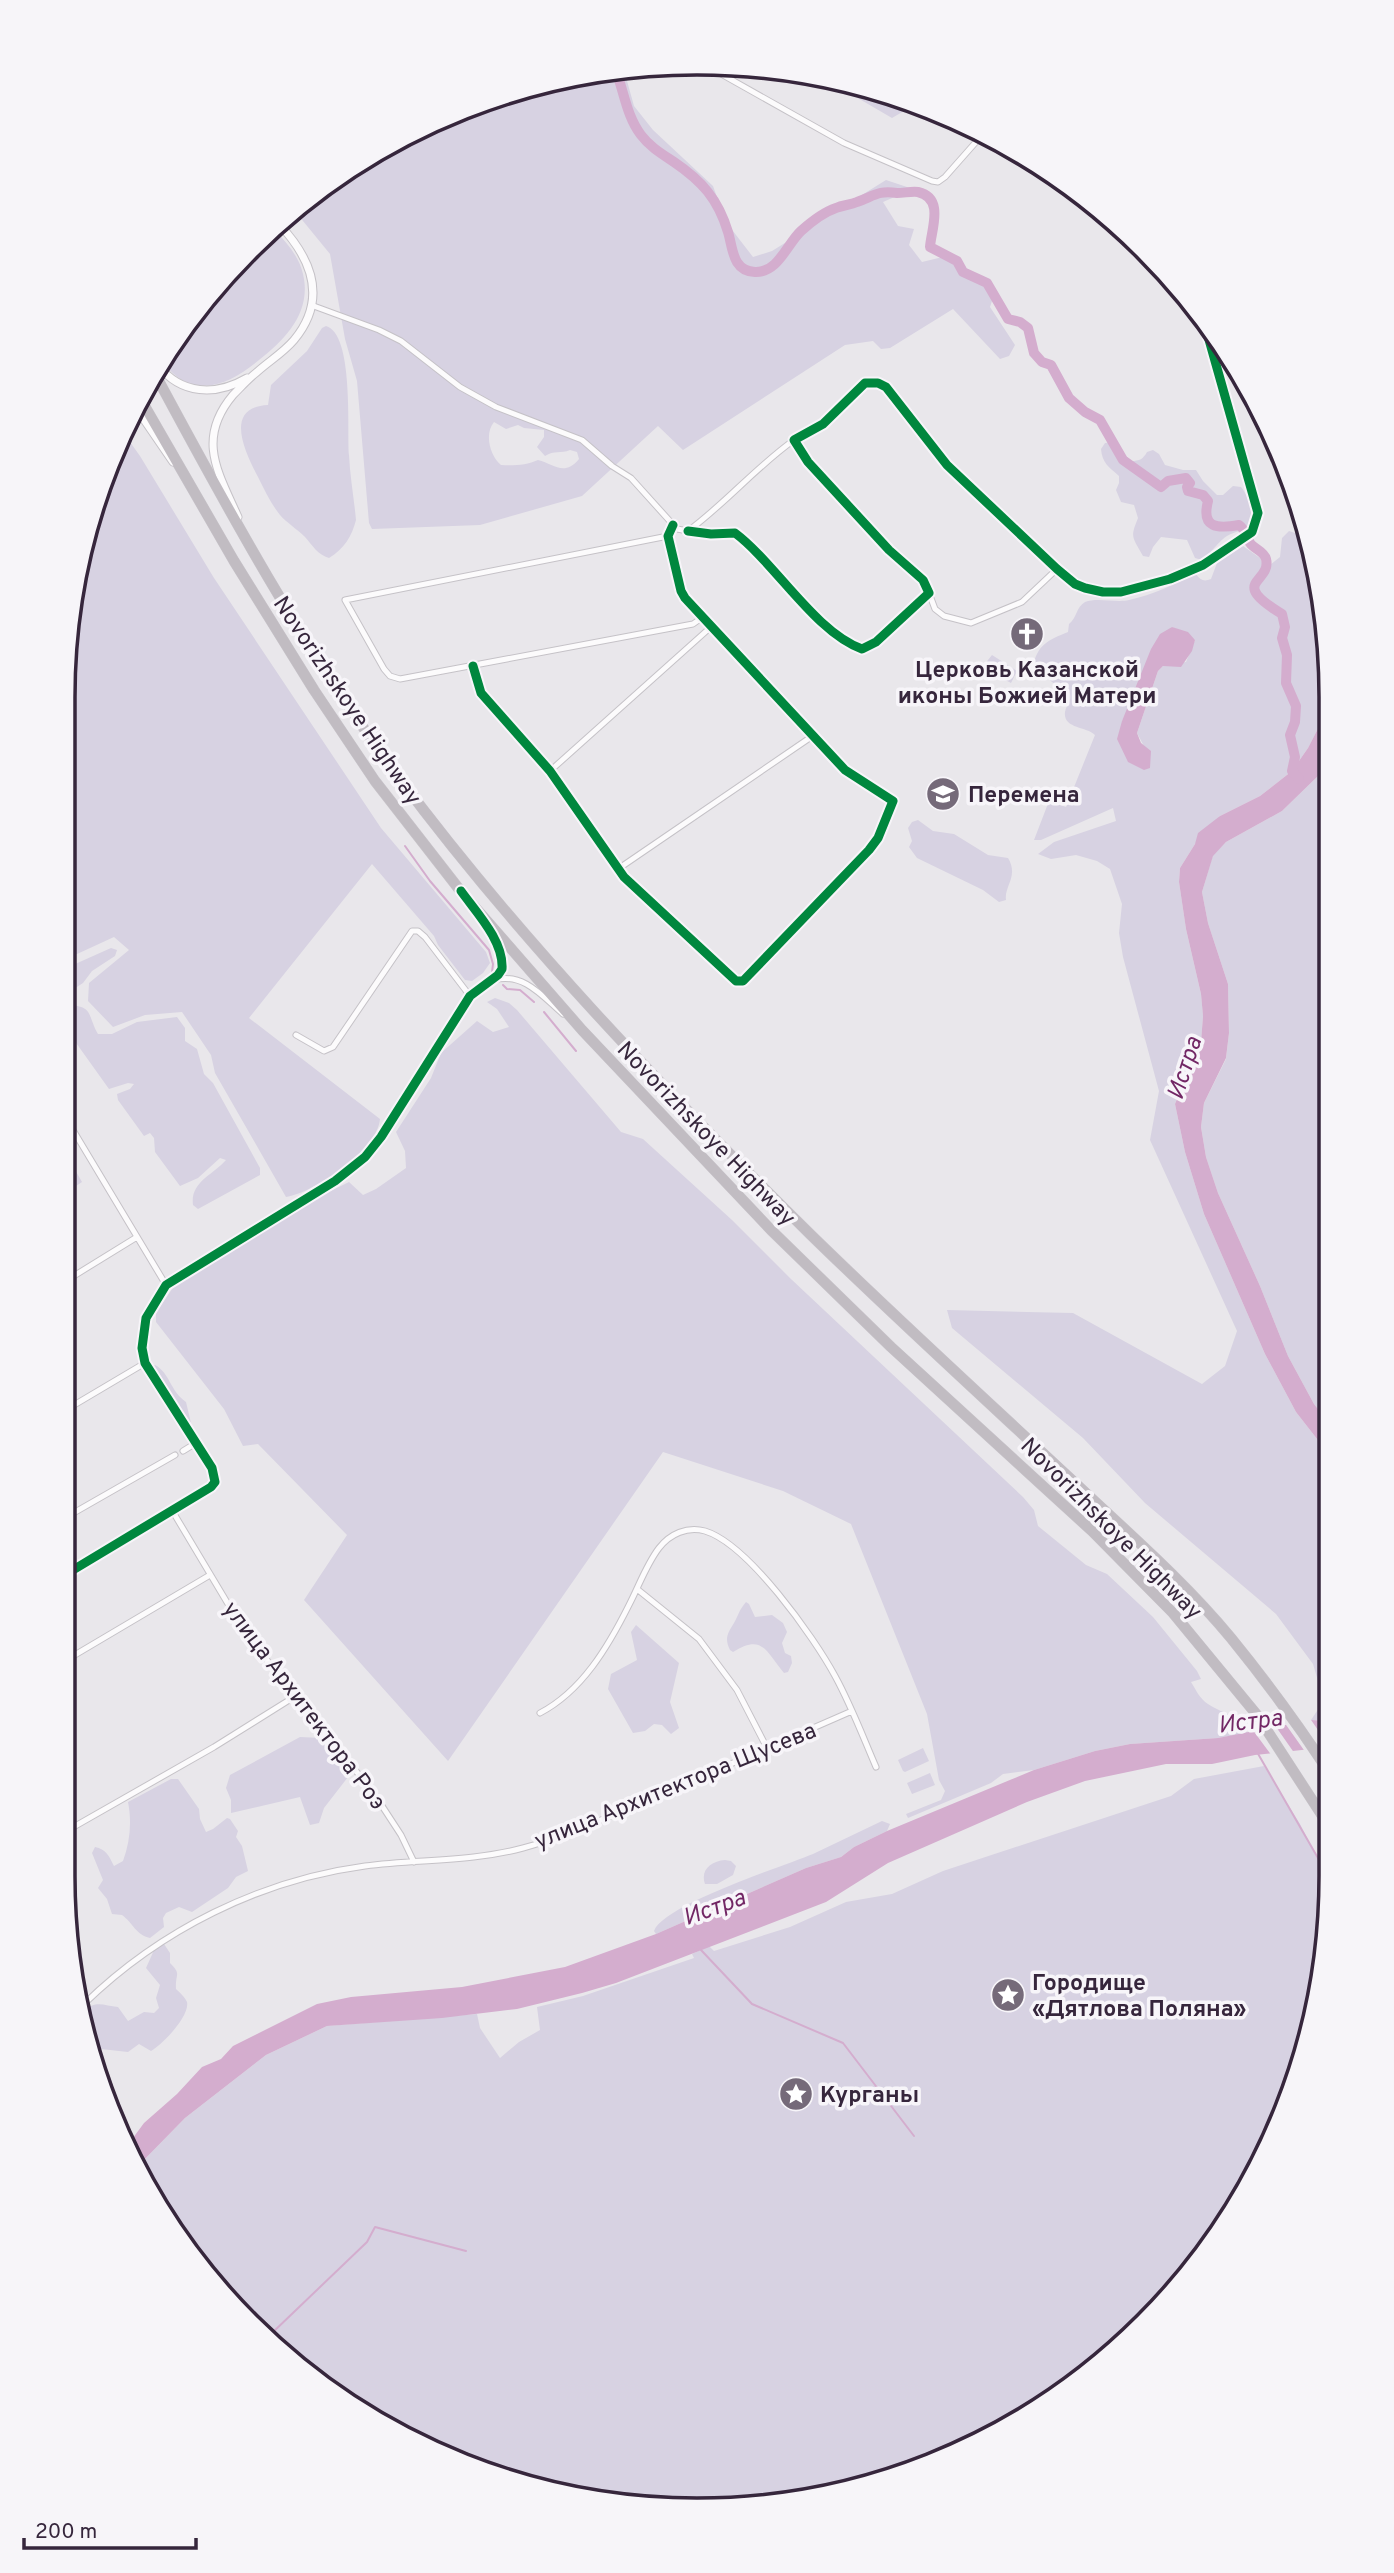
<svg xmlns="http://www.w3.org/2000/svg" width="1394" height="2573" font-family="Overpass,sans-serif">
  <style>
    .green { fill: #d7d2e2; fill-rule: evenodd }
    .water { fill: #d4adce }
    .pier { fill: #e9e7eb }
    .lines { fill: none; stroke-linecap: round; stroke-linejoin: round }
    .stream { stroke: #d4adce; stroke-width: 2 }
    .river { stroke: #d4adce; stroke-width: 10 }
    .minor-casing { stroke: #c5c2c7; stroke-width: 7 }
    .tertiary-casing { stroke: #c5c2c7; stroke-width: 9 }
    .motorway-casing { stroke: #c7c3c9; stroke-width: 11 }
    .minor { stroke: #fcfbfc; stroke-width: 5 }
    .tertiary { stroke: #fcfbfc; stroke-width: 7 }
    .motorway { stroke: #c1bcc2; stroke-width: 10 }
    .cycleway-casing { stroke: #f7f5f9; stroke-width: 13 }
    .cycleway { stroke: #00873e; stroke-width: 9 }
    .labels { text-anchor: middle; stroke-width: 7; stroke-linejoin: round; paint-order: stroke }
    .poi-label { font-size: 23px; font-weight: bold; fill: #36263c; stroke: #f7f5f9; text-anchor: start }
    .street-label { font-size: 23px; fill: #36263c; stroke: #f7f5f9 }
    .water-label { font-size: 24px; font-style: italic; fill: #722765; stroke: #f7f5f9 }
    .rim { fill: none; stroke: #36263c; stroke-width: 3.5 }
  </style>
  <rect width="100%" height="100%" fill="#e9e7eb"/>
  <path class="green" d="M624,70L634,106L653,130L713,186L726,222L753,257L772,251L886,180L913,189L883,202L898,226L914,229L909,245L922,262L947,256L996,289L990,307L1015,345L1009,356L1000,359L953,309L890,348L881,349L873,341L845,345L683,450L658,426L582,496L480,525L372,529L369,523L357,381L345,339L330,254L294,210L311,194L416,129L533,85ZM494,422L506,429L518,425L524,428L544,430V437L537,447L545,456C554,450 561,454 570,450L577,452L579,459C564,477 554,464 538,460C527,465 513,466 501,465C490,456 484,434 494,422Z
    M825,79L900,97L916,104L892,118Z
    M274,229C286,242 299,256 303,274C312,312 286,339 259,360C228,386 190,402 162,360L220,279Z
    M326,326C354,334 347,430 349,455C350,477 354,498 356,520C352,536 344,549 329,558C318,555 312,545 305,537C297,529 287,523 280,515C271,504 264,489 258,477C245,452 223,407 268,405L271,385L307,351L322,328Z
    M125,435L140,456L214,578L381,828L486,952L490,963L483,973L472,981L465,980L438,945L434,936L372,864L249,1018L380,1119C378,1149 314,1193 286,1197L215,1073L211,1055L182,1012L145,1015L113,1027L88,1001L89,983L129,950L114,937L64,960V656L85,533Z
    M1112,442L1131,461C1140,461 1143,459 1147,452L1153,450L1159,454L1165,465L1183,470H1196L1203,481L1217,495H1223L1233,486L1241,487C1248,495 1253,512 1252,524C1244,531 1236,531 1227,536C1221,539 1209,555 1202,560L1195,558L1187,540L1161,537L1153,547L1149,557L1143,556C1132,536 1130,538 1138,518L1134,505L1121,502L1116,490L1119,483V476C1109,467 1102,463 1101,449L1105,443Z
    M1289,531L1304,536L1326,615V713L1308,748L1292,771L1260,796L1220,816L1195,844L1180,868L1179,882L1186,929L1201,994L1203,1016L1201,1042L1193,1068L1184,1082L1175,1104L1185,1152L1204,1214L1265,1354L1296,1412L1328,1453L1329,1721L1311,1720L1319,1708L1321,1691L1313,1664L1276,1614L1145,1503L1083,1438L952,1328L947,1310L1073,1313L1202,1384L1225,1366L1237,1331L1150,1140L1159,1091L1123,957L1119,933L1122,904L1110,869L1097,861L1076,855L1051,859L1038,854L1054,842L1116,821L1113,808L1041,840H1034L1049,801L1066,807L1095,735C1086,726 1063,729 1065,712C1067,702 1073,701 1069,690L1066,693L1033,667C1037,645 1048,640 1068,632L1069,624C1077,618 1076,607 1085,602C1097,597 1116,603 1129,600C1153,595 1174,584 1196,574C1200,580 1204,582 1211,579L1217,563L1243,546L1260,558L1263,564L1270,565L1280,557L1282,538ZM1172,627L1195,640L1186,662L1163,666L1158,671L1137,733L1145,748L1122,721Z
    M992,655L1017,671L1011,683L984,669V665Z
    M1326,762L1328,1422L1314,1404L1288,1356L1260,1286L1218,1193L1206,1157L1201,1127L1204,1103L1226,1059L1229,1033L1228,984L1208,923L1202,892L1213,855L1226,842L1282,811L1317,777Z
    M918,820L933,831L954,834L988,855L1008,858C1019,876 1004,886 1006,900L999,902L983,890L917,858L909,847L912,841L908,828L912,822Z
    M111,948L117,950L115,956L92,971L83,983L66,994L64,999V969Z
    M495,998L509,1003L517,1010L621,1132L643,1139L732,1220L791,1279L1023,1497L1034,1510L1038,1526L1086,1565L1107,1574L1153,1617L1197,1671L1201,1679L1191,1682C1196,1690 1200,1699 1208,1704C1228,1717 1234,1711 1248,1733L1218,1738L1130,1744L1095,1751L1034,1770L1003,1774L991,1783L908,1818L906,1814L941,1800L945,1791L939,1780L927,1714L851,1524L783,1491L663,1452L448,1761L304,1600L347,1535L258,1444L243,1446L224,1409L156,1322V1313L174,1286L296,1208L349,1182L363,1195L376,1189L406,1168L405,1151L396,1132L431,1078L441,1053L477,1021L493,1032L509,1027L497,1009L487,1002Z
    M64,1001L68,1005C94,1006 87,1015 98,1034H112L137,1022L177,1017L185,1028V1041L197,1049L204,1074L213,1083L260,1168V1175L198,1209L193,1205C190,1182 213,1175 226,1160L220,1158L198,1178L180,1186L155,1152L154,1138L150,1133L144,1136L118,1100L117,1094L130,1089L134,1084L128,1083L109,1089L64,1026Z
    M70,1161L82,1182L67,1192L64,1187V1165Z
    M155,1365C170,1373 170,1391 186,1402L191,1423L160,1383L153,1366Z
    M746,1602L749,1604L755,1617L772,1615L783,1623L787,1632L782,1643L785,1653L791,1656L792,1663L788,1672L784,1673C766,1652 763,1633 733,1652L730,1650C724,1638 728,1633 734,1623C738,1616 739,1610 746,1602Z
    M636,1625L679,1663L670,1702L679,1728L671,1734L662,1725L654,1724L645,1731L633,1733L608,1689L611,1674L637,1660L631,1632Z
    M300,1737L321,1738L339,1758L348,1777L324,1808L319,1823L310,1825L300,1797L231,1813V1800L226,1788L230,1775Z
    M923,1748L929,1761L905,1772L903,1771L898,1760Z
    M1264,1766L1300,1824L1330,1884V1917L1309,2040L1246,2193L1115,2352L940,2462L739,2509L533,2488L345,2403L194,2262L141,2163L185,2118L266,2055L327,2026L477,2014L480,2028L500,2058L519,2042L540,2030L537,2007L583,1996L694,1958L692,1954L709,1946L714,1951L790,1927L846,1902L892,1894L943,1871L1171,1796L1194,1779Z
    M930,1773L935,1785L912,1794L907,1783Z
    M171,1779H178L199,1809L200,1819L206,1832L213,1829L227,1818L230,1819L238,1831L236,1837L242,1846L248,1871L236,1877L228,1888L192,1912L179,1907L166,1913L163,1918L164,1927L150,1938C136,1935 133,1923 122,1915L112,1914L107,1899L98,1888L103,1880L92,1853L95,1847C106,1849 109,1856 114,1866L123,1861C130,1842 132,1822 128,1802Z
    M882,1821L890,1824L887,1831L854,1847L841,1857L806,1868L656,1934L654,1931C663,1905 784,1866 813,1854C836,1843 859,1832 882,1821Z
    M725,1860L731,1861L736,1866L733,1875L717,1884H705C700,1870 711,1861 725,1860Z
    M164,1944L170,1953V1963C182,1975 175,1973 176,1989C179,1992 185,1997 187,2002C190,2016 162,2045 151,2051L139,2044L128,2052L92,2048L85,2010C96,2000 105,2006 118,2007L128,2021L144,2012L154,2013L159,2008L156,1998L160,1985L146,1968L155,1948Z"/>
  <path class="water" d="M1172,627L1188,632L1195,640L1192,651L1181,667L1163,666L1158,671L1137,733L1141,743L1151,751L1150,768L1144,770L1128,762L1117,739L1122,721L1151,649L1160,634Z
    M1326,713V762L1317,777L1282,811L1226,842L1213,856L1202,892L1208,923L1228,984L1229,1033L1226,1058L1204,1103L1201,1127L1206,1157L1218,1193L1260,1286L1288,1356L1314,1404L1328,1422V1453L1296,1412L1265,1354L1204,1214L1185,1152L1175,1104L1184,1082L1193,1068L1201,1042L1203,1016L1201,994L1186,929L1179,882L1180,868L1195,844L1198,833L1220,816L1260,796L1292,771L1308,748Z
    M1311,1720L1329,1721V1747L1255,1755L1212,1764H1166L1085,1781L1027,1802L888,1863L826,1902L616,1983L582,1993L517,2009L442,2018L327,2026L266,2055L185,2118L141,2163L130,2142L144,2123L177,2094L202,2067L221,2059L233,2046L317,2004L351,1997L462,1987L565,1967L656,1934L806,1868L841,1857L854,1847L887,1831L1034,1770L1095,1751L1130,1744L1218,1738Z"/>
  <path class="pier" d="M1309,1717L1329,1746V1751L1306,1753L1284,1722Z
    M1274,1724L1295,1754L1272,1756L1252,1729Z"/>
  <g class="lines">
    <path class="stream" d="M405,846L430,881L489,950L493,964L492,972
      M503,985L507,989L520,990L534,1002
      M544,1012L576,1051
      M1257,1752L1330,1879
      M701,1950L752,2004L843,2043L914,2136
      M271,2334L367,2242L375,2227L466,2251"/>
    <path class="river" d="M616,71C624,92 627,117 641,135C650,147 662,154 674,162C702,181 718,199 728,232C733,248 732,271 755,272C778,273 787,244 801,231C811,222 824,212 836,208C843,205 850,205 857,202C874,196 878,190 897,193C904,193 912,191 918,192C945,198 931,230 930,247L957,261L963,272L987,283L1008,319L1020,322L1028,328L1034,353L1042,362L1051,365L1069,398L1085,412L1100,420L1123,460L1161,487L1168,481L1186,478L1190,483L1187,487L1188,491L1203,495L1208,501C1201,528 1217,529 1239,525C1246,530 1246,536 1250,543C1254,549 1264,551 1266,559C1272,583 1227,581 1282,614L1285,627L1282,638L1287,655L1286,683L1296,706L1295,722L1290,735L1295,757L1292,771L1299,779"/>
    <g class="minor-casing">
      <path id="minor" d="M707,66L844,143L932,181L938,182L945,177L983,134
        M311,305L379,330L401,341L460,387L496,407L582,440L612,466L631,478L677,529L688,531C726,503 756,467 794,440
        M688,531L711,534L735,533C775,563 815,632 862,649L876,642L929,593L923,580L889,550L808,462L794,440L823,424L865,383H878L886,387L947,465L1057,569L1075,584L1085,588L1103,592H1121L1170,579L1203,565L1252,532L1258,513L1204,322
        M668,536L345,600L384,669L390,676L400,679L693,624L703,617
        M929,593L935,609L944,616L971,623L1022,602L1057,569
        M473,666L481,693L550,771L624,877L736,981H743L869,850L878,838L893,801L845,770L685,598L681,591L668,536L673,525
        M550,771L712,626
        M618,869L814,735
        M494,980C524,972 543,997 563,1014
        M296,1035L324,1051L333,1047L412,931H418L425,937L470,996
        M64,1115L166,1285
        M64,1282L137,1237
        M64,1411L145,1363
        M183,1451L196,1443
        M173,1512L237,1619L294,1697L371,1789L401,1835L414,1862
        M63,1519L175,1455
        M63,1576L211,1487L215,1482L212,1468L145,1363L142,1348L146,1318L166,1285L335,1181L365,1157L381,1137L470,996L498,975L502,969L501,954L482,921
        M637,1589L699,1639L737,1690L767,1748
        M63,1662L210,1575
        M540,1713C582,1691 608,1647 629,1605C639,1586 646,1565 659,1548C670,1534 687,1526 705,1531C748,1544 814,1637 835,1676C851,1705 863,1737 876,1767
        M63,1833L214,1747L294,1697
        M84,2004C160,1930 260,1880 365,1866C418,1859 471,1862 523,1848C571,1835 616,1813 662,1794C725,1766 789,1739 852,1711"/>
    </g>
    <g class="tertiary-casing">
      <path id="tertiary" d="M158,365C181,395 216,396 247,378
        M136,408L173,462
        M238,517C218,472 196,439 233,395C241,387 248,379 257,372C269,361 283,353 294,340C328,299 312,259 279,224"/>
    </g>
    <g class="motorway-casing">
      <path id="motorway" d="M154,372C228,510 304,649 397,775C518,938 667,1093 811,1235C897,1319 986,1400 1074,1482C1127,1532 1184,1581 1231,1638C1266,1681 1299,1726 1329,1772
        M140,398L234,561L314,690L375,781L459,889L582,1030L771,1230L891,1347L1092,1531L1173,1613L1257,1715L1329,1826"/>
    </g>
    <use href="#minor" class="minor"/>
    <use href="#tertiary" class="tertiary"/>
    <use href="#motorway" class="motorway"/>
    <g class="cycleway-casing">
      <path id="cycleway" d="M688,531L711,534L735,533C775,563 815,632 862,649L876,642L929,593L923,580L889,550L808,462L794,440L823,424L865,383H878L886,387L947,465L1057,569L1075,584L1085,588L1103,592H1121L1170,579L1203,565L1252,532L1258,513L1204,322
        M473,666L481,693L550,771L624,877L736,981H743L869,850L878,838L893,801L845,770L685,598L681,591L668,536L673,525
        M63,1576L211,1487L215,1482L212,1468L145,1363L142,1348L146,1318L166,1285L335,1181L365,1157L381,1137L470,996L498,975L502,969C504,941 476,912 461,891"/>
    </g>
    <use href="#cycleway" class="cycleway"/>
  </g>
  <defs>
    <g id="church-disc" transform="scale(1.75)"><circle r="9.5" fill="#756a79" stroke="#f7f5f9"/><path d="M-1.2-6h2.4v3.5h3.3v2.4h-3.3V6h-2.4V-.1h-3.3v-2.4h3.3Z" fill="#fff"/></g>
    <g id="school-disc" transform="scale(1.75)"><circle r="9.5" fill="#756a79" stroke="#f7f5f9"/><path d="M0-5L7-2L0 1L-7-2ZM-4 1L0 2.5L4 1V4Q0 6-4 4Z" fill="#fff"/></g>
    <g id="sight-disc" transform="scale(1.75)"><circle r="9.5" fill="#756a79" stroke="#f7f5f9"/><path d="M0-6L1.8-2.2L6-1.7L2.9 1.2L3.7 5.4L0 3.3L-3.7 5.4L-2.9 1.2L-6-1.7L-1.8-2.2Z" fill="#fff"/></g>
  </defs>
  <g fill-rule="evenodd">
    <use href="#church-disc" x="1027" y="634"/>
    <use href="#school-disc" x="943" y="794"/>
    <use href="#sight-disc" x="1008" y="1995"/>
    <use href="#sight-disc" x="796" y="2094"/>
  </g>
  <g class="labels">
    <g class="poi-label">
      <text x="1027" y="677" text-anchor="middle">Церковь Казанской<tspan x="1027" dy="26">иконы Божией Матери</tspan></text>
      <text x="968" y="802">Перемена</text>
      <text x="1032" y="1990">Городище<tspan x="1032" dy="26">«Дятлова Поляна»</tspan></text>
      <text x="820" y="2102">Курганы</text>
    </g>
    <g class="street-label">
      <text transform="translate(348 700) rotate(56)" y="8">Novorizhskoye Highway</text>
      <text transform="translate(707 1133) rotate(46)" y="8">Novorizhskoye Highway</text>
      <text transform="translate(1112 1528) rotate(45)" y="8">Novorizhskoye Highway</text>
      <text transform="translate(305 1705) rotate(53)" y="8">улица Архитектора Роэ</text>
      <text transform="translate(675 1785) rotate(-22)" y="8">улица Архитектора Щусева</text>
    </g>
    <g class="water-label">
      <text transform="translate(1184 1068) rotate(-72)" y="8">Истра</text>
      <text transform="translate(1250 1721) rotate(-7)" y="8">Истра</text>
      <text transform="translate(714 1907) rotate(-20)" y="8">Истра</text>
    </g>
  </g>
  <path d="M0 0H1394V2573H0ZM697 75H697A622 622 0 0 1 1319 697V1876A622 622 0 0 1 697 2498H697A622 622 0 0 1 75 1876V697A622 622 0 0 1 697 75Z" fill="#f7f5f9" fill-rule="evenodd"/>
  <path class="rim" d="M697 75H697A622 622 0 0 1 1319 697V1876A622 622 0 0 1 697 2498H697A622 622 0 0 1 75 1876V697A622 622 0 0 1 697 75Z"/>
  <path d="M24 2538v10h172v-10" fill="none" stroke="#36263c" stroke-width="3.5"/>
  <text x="35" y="2538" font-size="21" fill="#36263c" stroke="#f7f5f9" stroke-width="5" paint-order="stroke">200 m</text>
</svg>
